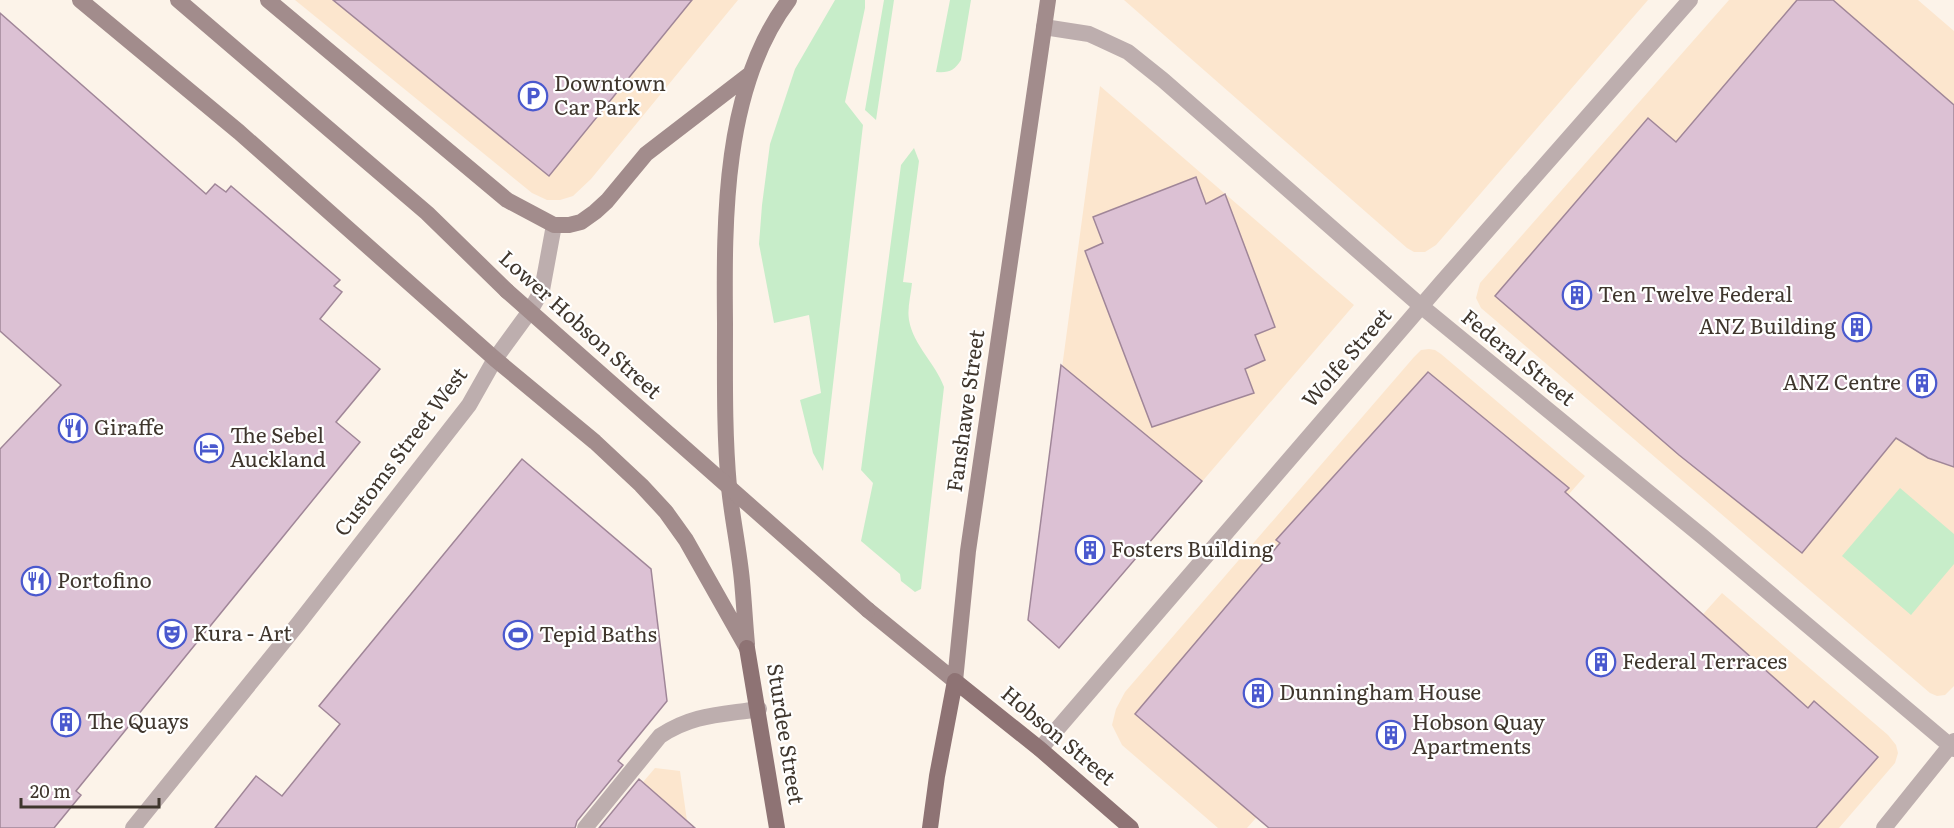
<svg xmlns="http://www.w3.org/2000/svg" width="1954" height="828" font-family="Literata,serif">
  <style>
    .built { fill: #fce6ce }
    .green { fill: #c7edc9 }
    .building { fill: #dcc1d4; stroke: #a08698; stroke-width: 1.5 }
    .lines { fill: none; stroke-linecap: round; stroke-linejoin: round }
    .minor { stroke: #bdaeae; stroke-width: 16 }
    .secondary { stroke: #a28c8c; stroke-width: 16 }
    .primary { stroke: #8e7374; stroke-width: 16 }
    .secondary-bridge { stroke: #a28c8c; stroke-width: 16 }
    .labels { text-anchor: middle; stroke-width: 4.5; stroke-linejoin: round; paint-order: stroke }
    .poi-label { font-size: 21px; fill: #3f362d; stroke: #fff; text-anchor: start }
    .street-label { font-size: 21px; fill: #3f362d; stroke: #fff }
  </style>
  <rect width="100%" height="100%" fill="#fcf3e9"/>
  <path class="built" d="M295,0H738L591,179L573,196L560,200H547L532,193Z
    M1124,0H1648L1436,245L1425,252H1414L1407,248Z
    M1729,0H1918L1954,31V686L1945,695L1937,696L1930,693L1481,308L1476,298L1480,283Z
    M1100,86L1354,305L1059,648L1028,620Z
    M1429,349L1435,350L1441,354L1585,476L1413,670L1399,658L1247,828H1218L1122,745L1112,725L1116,709L1125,692L1414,357L1421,350Z
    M1722,593L1888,735L1896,745L1898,753L1895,763L1839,828H1607L1554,781Z
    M655,768L680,771L688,828H604Z"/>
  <path class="green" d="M835,0H865V8L845,102L863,125L823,471L813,453L800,400L821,393L809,315L774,323L759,244L762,205L770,144L795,69Z
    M884,0H894L876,120L865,110Z
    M950,0H971L961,60C955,70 949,73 937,72H936Z
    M914,148L919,161L903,282L912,283C911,295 907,308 909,320C913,345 936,364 944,387L921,589L915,592L901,581L900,574L861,541L873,483L861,470L901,165Z
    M1900,488L1954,534V564L1911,615L1842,556Z"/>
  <path class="building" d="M333,0H692L549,176Z
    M1797,0H1833L1954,105V467L1928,458L1896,438L1802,553L1679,455L1495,296L1648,118L1676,142Z
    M0,13L206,194L215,184L226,192L231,186L340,280L334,286L342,292L320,319L380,369L336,422L360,442L76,791L81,795L54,828H0V449L61,385L0,331Z
    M1196,177L1206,204L1225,194L1275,327L1255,335L1265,360L1245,369L1254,393L1152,427L1085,251L1103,243L1093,217Z
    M1061,365L1202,481L1059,648L1028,620Z
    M1428,372L1569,488L1565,492L1808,708L1814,701L1878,757L1816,828H1269L1135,714L1280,543L1276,540Z
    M522,459L651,569L667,701L618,761L623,765L577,821L575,828H215L256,776L282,796L340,724L319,706Z
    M639,779L695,828H599Z"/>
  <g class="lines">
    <path class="minor" d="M1044,27L1089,34L1100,39L1128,52L1163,80L1421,306L1703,537L1954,749
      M1040,749L1442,282L1690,0
      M133,828L298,624L469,405L495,359L530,311L542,290L554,225
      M585,828L660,736C693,714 721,715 759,709
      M1884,828L1954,741"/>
    <path class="secondary" d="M80,0L239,132L495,359L595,442L641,485L666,512L686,540L747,648
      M178,0L427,213L507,291
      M268,0L507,200L554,225H569L581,222L595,212L607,201L646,154L750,74
      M868,610L955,681
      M747,644C745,623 744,602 742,581C739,549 732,518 729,487C724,432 725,378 725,323C724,219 723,87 789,0
      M955,681L968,551L1048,0"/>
    <path class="primary" d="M747,648L777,828
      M930,828L937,776L955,681L1040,749L1131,828"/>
    <path class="secondary-bridge" d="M507,291L868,610"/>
  </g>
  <defs>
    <g id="parking-ring" transform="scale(1.5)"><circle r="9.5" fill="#fff" stroke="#4a59ce" stroke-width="1.5"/><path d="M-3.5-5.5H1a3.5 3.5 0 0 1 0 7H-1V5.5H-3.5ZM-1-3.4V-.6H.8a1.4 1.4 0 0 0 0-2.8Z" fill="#4a59ce"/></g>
    <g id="building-ring" transform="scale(1.5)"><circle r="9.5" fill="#fff" stroke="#4a59ce" stroke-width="1.5"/><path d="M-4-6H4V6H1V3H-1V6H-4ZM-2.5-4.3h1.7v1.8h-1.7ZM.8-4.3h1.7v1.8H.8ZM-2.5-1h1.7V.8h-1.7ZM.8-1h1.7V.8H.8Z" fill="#4a59ce"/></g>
    <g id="restaurant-ring" transform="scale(1.5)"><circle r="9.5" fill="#fff" stroke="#4a59ce" stroke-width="1.5"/><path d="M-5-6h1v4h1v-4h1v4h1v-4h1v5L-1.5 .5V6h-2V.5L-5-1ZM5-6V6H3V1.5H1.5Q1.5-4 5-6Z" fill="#4a59ce"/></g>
    <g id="hotel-ring" transform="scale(1.5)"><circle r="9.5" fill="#fff" stroke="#4a59ce" stroke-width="1.5"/><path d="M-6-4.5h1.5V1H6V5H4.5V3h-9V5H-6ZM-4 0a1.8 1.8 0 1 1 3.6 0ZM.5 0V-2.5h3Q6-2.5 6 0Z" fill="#4a59ce"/></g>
    <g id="theatre-ring" transform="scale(1.5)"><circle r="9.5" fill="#fff" stroke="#4a59ce" stroke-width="1.5"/><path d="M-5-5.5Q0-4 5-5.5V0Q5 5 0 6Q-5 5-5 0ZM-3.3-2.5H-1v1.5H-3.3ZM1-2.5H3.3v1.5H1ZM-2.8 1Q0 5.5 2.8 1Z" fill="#4a59ce"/></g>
    <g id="stadium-ring" transform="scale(1.5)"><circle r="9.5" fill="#fff" stroke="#4a59ce" stroke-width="1.5"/><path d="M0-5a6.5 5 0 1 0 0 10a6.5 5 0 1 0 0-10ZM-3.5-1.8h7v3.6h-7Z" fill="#4a59ce"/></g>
  </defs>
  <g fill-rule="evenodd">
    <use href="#parking-ring" x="533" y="96"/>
    <use href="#building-ring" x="1577" y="295"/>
    <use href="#building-ring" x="1857" y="327"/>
    <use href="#building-ring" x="1922" y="383"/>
    <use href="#restaurant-ring" x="73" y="428"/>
    <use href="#hotel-ring" x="209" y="448"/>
    <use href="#building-ring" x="1090" y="550"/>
    <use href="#restaurant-ring" x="36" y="581"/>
    <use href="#theatre-ring" x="172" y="634"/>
    <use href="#stadium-ring" x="518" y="635"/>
    <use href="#building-ring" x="1601" y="662"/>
    <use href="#building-ring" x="1258" y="693"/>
    <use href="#building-ring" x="66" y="722"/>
    <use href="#building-ring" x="1391" y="735"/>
  </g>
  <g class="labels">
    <g class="poi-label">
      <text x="554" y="91">Downtown<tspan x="554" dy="24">Car Park</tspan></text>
      <text x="1598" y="302">Ten Twelve Federal</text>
      <text x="1836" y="334" text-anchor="end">ANZ Building</text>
      <text x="1901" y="390" text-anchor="end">ANZ Centre</text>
      <text x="94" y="435">Giraffe</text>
      <text x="230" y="443">The Sebel<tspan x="230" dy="24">Auckland</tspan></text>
      <text x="1111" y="557">Fosters Building</text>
      <text x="57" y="588">Portofino</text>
      <text x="193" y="641">Kura - Art</text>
      <text x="539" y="642">Tepid Baths</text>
      <text x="1622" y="669">Federal Terraces</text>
      <text x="1279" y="700">Dunningham House</text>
      <text x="87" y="729">The Quays</text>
      <text x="1412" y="730">Hobson Quay<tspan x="1412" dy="24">Apartments</tspan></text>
    </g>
    <g class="street-label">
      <text transform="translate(580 325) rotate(42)" y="7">Lower Hobson Street</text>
      <text transform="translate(1347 358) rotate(-49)" y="7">Wolfe Street</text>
      <text transform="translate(1518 358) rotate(39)" y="7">Federal Street</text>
      <text transform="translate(966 411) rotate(-82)" y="7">Fanshawe Street</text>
      <text transform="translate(401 452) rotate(-53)" y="7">Customs Street West</text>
      <text transform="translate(785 734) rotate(81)" y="7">Sturdee Street</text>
      <text transform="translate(1058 736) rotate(40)" y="7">Hobson Street</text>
    </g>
  </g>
  <path d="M21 798v9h138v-9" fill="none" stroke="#3f362d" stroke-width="3"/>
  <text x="30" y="798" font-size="18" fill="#3f362d" stroke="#ffffff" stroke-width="4.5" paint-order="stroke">20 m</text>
</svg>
